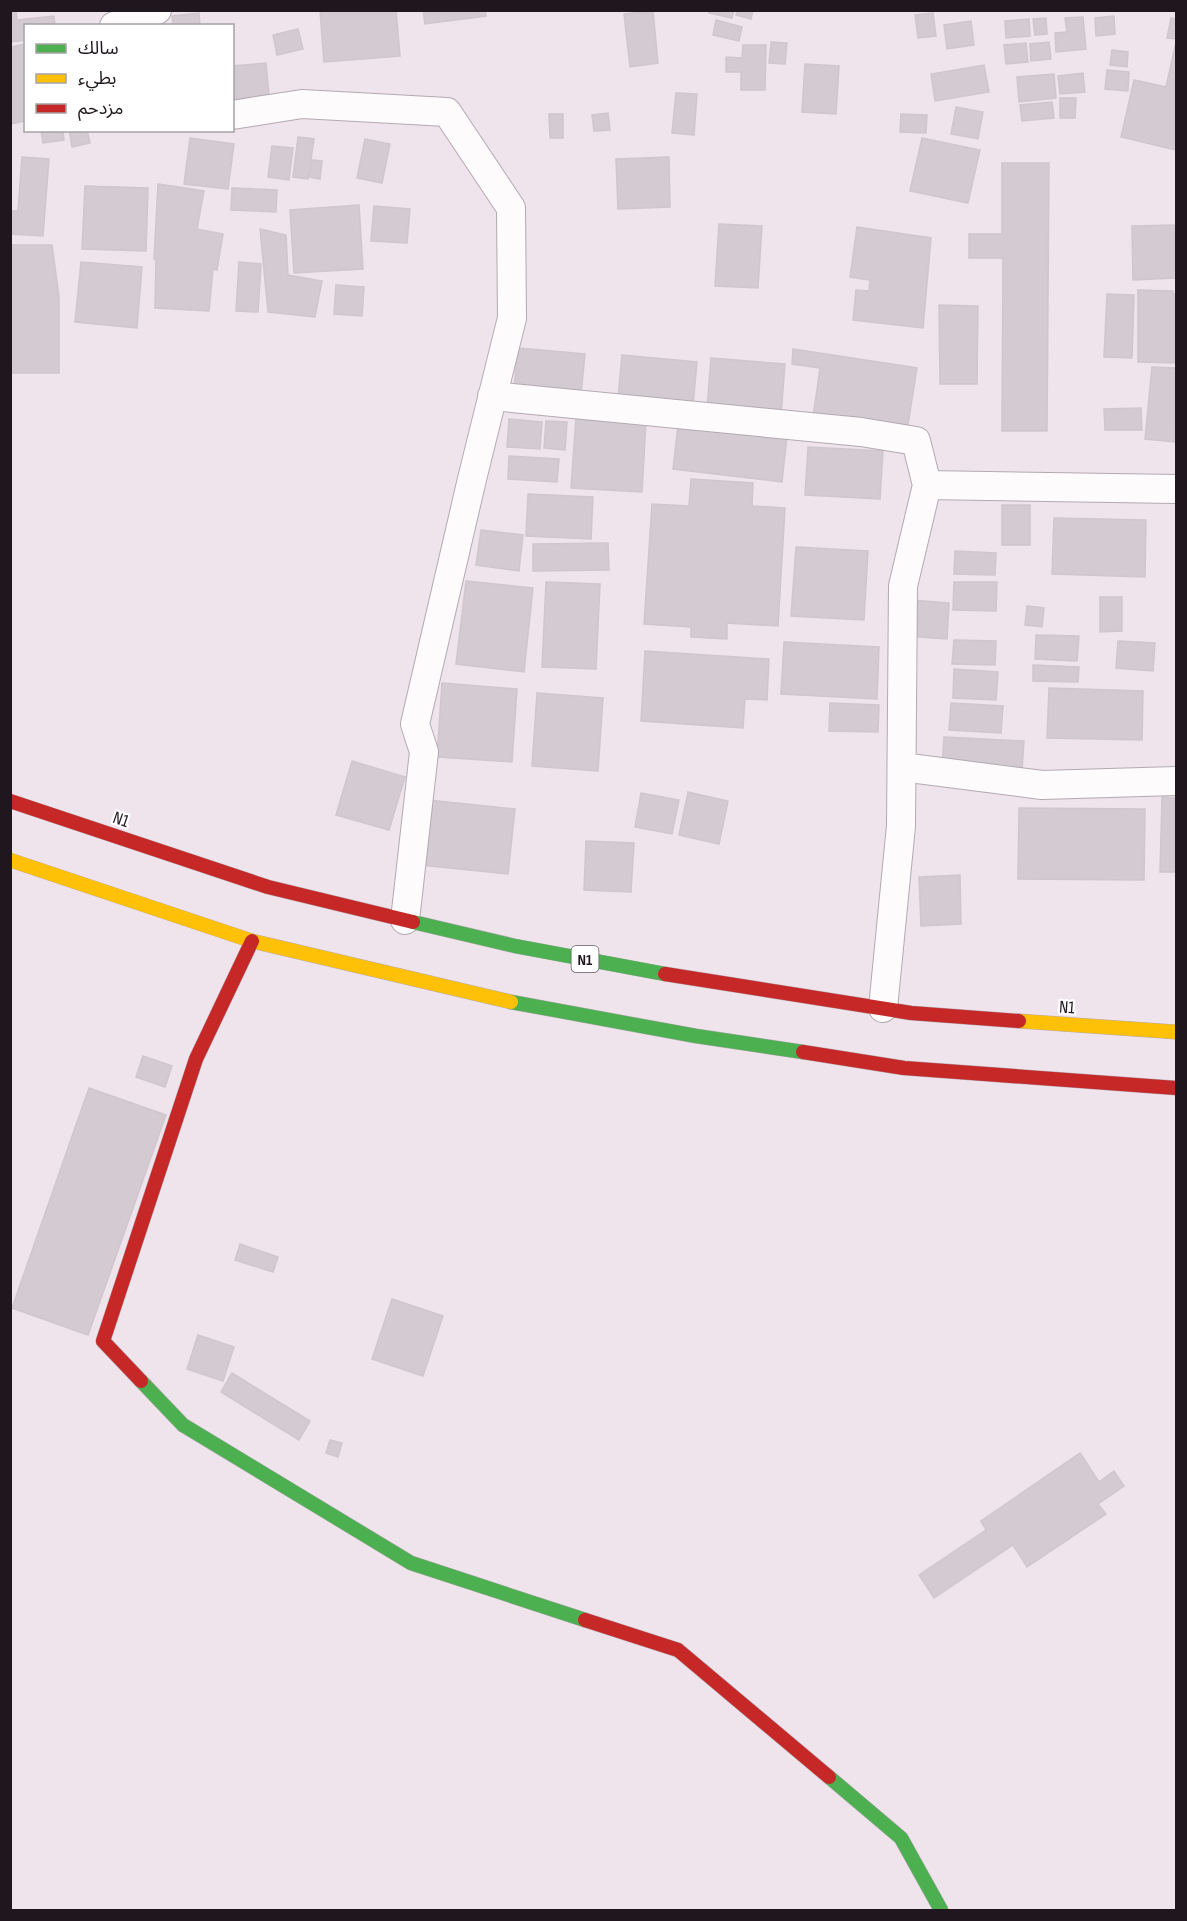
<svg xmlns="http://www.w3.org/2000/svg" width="1187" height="1921" font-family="'Sofia Sans Condensed','Noto Sans Arabic',sans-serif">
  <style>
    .building { fill: #d3cbd1; stroke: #d0c6cd; stroke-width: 1.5 }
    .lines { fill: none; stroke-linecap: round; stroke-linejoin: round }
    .street-casing { stroke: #b3aab1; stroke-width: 30 }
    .fast-casing { stroke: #b3aab1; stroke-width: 15 }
    .slow-casing { stroke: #b3aab1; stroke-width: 15 }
    .jam-casing { stroke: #b3aab1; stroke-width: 15 }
    .street { stroke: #fdfbfc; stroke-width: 28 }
    .fast { stroke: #4caf50; stroke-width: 14 }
    .slow { stroke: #ffc107; stroke-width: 14 }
    .jam { stroke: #c62828; stroke-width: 14 }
    .labels { text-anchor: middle; stroke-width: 4.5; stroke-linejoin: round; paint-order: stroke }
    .shield { fill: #fff; stroke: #625d61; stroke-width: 1.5 }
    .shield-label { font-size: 16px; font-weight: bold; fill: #1f171d }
    .street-label { font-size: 18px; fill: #1f171d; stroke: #fff }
  </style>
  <rect width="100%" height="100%" fill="#efe3ec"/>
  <path class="building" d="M10,10H16L17,20L54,16L55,26H26V40L10,42Z
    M320,10H396L400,56L324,62Z
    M423,10H485L486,16L425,24Z
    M710,10H734L732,18L709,13Z
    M738,10H753L751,19L736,15Z
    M653,11L658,63L630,67L624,14Z
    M199,13L200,26H173L172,16Z
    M933,13L936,36L918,38L915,15Z
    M1114,16L1115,34L1096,36L1095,18Z
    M1083,17L1086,49L1056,52L1055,33L1067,32L1065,18Z
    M1046,18L1047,34L1035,35L1033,19Z
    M1171,18L1176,19V39L1167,38Z
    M1029,19L1030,36L1006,38L1005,21Z
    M716,20L742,27L739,41L713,35Z
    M971,21L974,45L947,49L944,25Z
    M298,29L303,49L277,55L273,35Z
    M771,42L787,43L785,64L769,63Z
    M1049,42L1051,59L1031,61L1030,44Z
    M1176,42V150L1121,137L1134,80L1166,87Z
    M1026,43L1028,62L1006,64L1004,45Z
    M26,44V121L10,124V47Z
    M743,45H766L765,90H741V72H726V57L742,58Z
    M1112,50L1128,52L1127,67L1110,65Z
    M266,63L269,95L232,99V66Z
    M805,64L839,66L836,114L802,112Z
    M984,65L989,92L935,101L931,74Z
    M1107,70L1129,72L1128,91L1105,89Z
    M1083,73L1085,92L1060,94L1058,76Z
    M1054,74L1056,98L1019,102L1017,77Z
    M676,93L697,94L694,135L672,133Z
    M1060,98H1076L1075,118H1060Z
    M1052,102L1054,118L1022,121L1020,105Z
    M956,107L983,112L978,139L951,134Z
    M608,113L610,130L594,131L592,115Z
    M549,114H563V138H550Z
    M901,114L927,115L926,133L900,132Z
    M41,130H63L64,140L43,143Z
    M69,130H87L90,143L72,147Z
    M298,137L314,139L308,179L293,177Z
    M190,138L234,144L228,189L184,184Z
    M922,138L980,150L968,203L910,191Z
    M365,139L390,144L382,183L357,178Z
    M272,146L293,148L289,180L268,177Z
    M22,157L49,159L43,236L10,234V211H18Z
    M669,157L670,207L618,209L616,159Z
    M312,160L322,161L320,179L309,177Z
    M1002,163H1049L1047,431H1002L1003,258H969V234H1002Z
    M158,184L204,191L197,229L223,234L217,270L213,269L209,311L155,308L156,259H154Z
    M85,186L148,188L146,251L82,249Z
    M232,188L277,190L276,212L231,210Z
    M359,205L363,269L294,273L290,210Z
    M374,206L410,209L407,243L371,241Z
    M719,224L762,226L758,288L715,286Z
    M1176,225V278L1133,280L1132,226Z
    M857,227L931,238L923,328L853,320L856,290L869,291L870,280L850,277Z
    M260,229L286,235L288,275L322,281L315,317L268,312Z
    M10,245H52L59,297V373H10Z
    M81,262L142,267L137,328L75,322Z
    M239,262L261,264L258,312L236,311Z
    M336,285L364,287L362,316L334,314Z
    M1138,290L1173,291V294H1176V363L1138,362Z
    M1107,294L1134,295L1132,358L1104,357Z
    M939,305L978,306L977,384H940Z
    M518,348L585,354L581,394L514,388Z
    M793,349L917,368L907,431L813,417L820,368L792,364Z
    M622,355L697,362L693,405L618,398Z
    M711,358L785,364L781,415L707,409Z
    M1152,367L1176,368L1175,442L1145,439Z
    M1141,408L1142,430H1105L1104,409Z
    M576,417L646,421L642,492L571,488Z
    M509,419L542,422L540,449L507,447Z
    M546,421L567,422L565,450L544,448Z
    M678,425L787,436L782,482L673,469Z
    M808,447L883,451L880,499L805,495Z
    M509,456L559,459L557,482L508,479Z
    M691,479L753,483L752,506L785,508L778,626L727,623V639L691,637V627L644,624L652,504L689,506Z
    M528,494L593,497L591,539L526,536Z
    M1002,505H1030V545H1002Z
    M1054,518L1146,520L1145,577L1052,574Z
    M481,530L523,535L519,571L476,565Z
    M608,543L609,570L533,571V544Z
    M796,547L868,551L864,620L791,616Z
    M955,551L996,553L995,575L954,574Z
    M466,581L533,588L524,672L456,664Z
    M546,582L600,584L596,669L542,667Z
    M954,582H997L996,611L953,610Z
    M1100,597H1122V631L1100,632Z
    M911,600L949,603L947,639L907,636Z
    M1027,606L1044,608L1042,627L1025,625Z
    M1036,635L1079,636L1077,661L1035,659Z
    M954,640L996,641L995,665L952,664Z
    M1118,641L1155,643L1153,671L1116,668Z
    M784,642L879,647L877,699L781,694Z
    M645,651L769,659L767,700L745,699L743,728L641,721Z
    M1033,665L1079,667L1078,682L1033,681Z
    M954,669L998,672L996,700L953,698Z
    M442,683L517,689L512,762L437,757Z
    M1049,688L1143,691L1142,740L1047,738Z
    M537,693L603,698L598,771L532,766Z
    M830,703L879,705L878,732L829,731Z
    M951,703L1003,706L1001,733L949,730Z
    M944,737L1024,741L1022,770L942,766Z
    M352,761L405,777L389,830L336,815Z
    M688,792L728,801L719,844L679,835Z
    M641,793L679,800L672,834L635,827Z
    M1162,797L1176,798V872H1160Z
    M428,800L515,809L508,874L421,865Z
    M1019,808L1145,809L1144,880L1018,879Z
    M586,841L634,843L631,892L584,890Z
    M960,875L961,924L921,926L919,877Z
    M143,1056L172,1066L165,1087L136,1077Z
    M89,1088L166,1115L88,1335L12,1308Z
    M240,1244L278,1257L273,1272L235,1260Z
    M392,1299L443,1316L423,1376L372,1359Z
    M198,1335L234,1347L223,1381L187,1369Z
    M232,1373L310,1421L299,1440L221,1392Z
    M330,1440L342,1443L338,1457L326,1453Z
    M1080,1453L1099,1482L1114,1471L1124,1486L1098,1504L1106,1514L1027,1567L1013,1545L934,1598L919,1575L986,1530L981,1521Z"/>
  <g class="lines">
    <g class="street-casing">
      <path id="street" d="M114,26L157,10
        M232,115L302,104L447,112L511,208L512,318L472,479L415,724L424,752L405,920
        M492,396L861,432L916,441L927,485L1176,489
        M902,767L1042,785L1176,781
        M883,1008L901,826L903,586L927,485"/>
    </g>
    <g class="fast-casing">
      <path id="fast" d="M413,922L515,946L665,974
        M511,1002L696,1036L803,1052
        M141,1381L183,1425L411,1563L585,1620
        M829,1777L901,1838L941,1910"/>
    </g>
    <g class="slow-casing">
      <path id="slow" d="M10,860L252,941L511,1002
        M1019,1021L1176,1032"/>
    </g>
    <g class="jam-casing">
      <path id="jam" d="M10,801L268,887L413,922
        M665,974L911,1013L1019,1021
        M803,1052L904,1068L1176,1088
        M141,1381L103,1341L196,1059L252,941
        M585,1620L678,1650L829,1777"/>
    </g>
    <use href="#street" class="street"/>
    <use href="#fast" class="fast"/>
    <use href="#slow" class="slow"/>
    <use href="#jam" class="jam"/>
  </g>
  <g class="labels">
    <rect class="shield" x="571.5" y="946" width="27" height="26" rx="4.5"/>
    <g class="shield-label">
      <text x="585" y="965">N1</text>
    </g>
    <g class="street-label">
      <text transform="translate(121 819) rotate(19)" y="6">N1</text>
      <text transform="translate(1067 1007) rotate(4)" y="6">N1</text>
    </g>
  </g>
  <rect width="1187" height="1921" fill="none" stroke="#1f171d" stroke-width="24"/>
  <rect x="24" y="24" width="210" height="108" fill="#ffffff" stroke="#a5a2a5" stroke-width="1.5"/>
  <rect x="36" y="44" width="30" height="9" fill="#4caf50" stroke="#a5a2a5" stroke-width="1.5"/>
  <text x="78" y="54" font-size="18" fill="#1f171d">سالك</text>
  <rect x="36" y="74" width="30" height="9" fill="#ffc107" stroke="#a5a2a5" stroke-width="1.5"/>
  <text x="78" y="84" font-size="18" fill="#1f171d">بطيء</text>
  <rect x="36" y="104" width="30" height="9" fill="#c62828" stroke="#a5a2a5" stroke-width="1.5"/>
  <text x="78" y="114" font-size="18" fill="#1f171d">مزدحم</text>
</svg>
